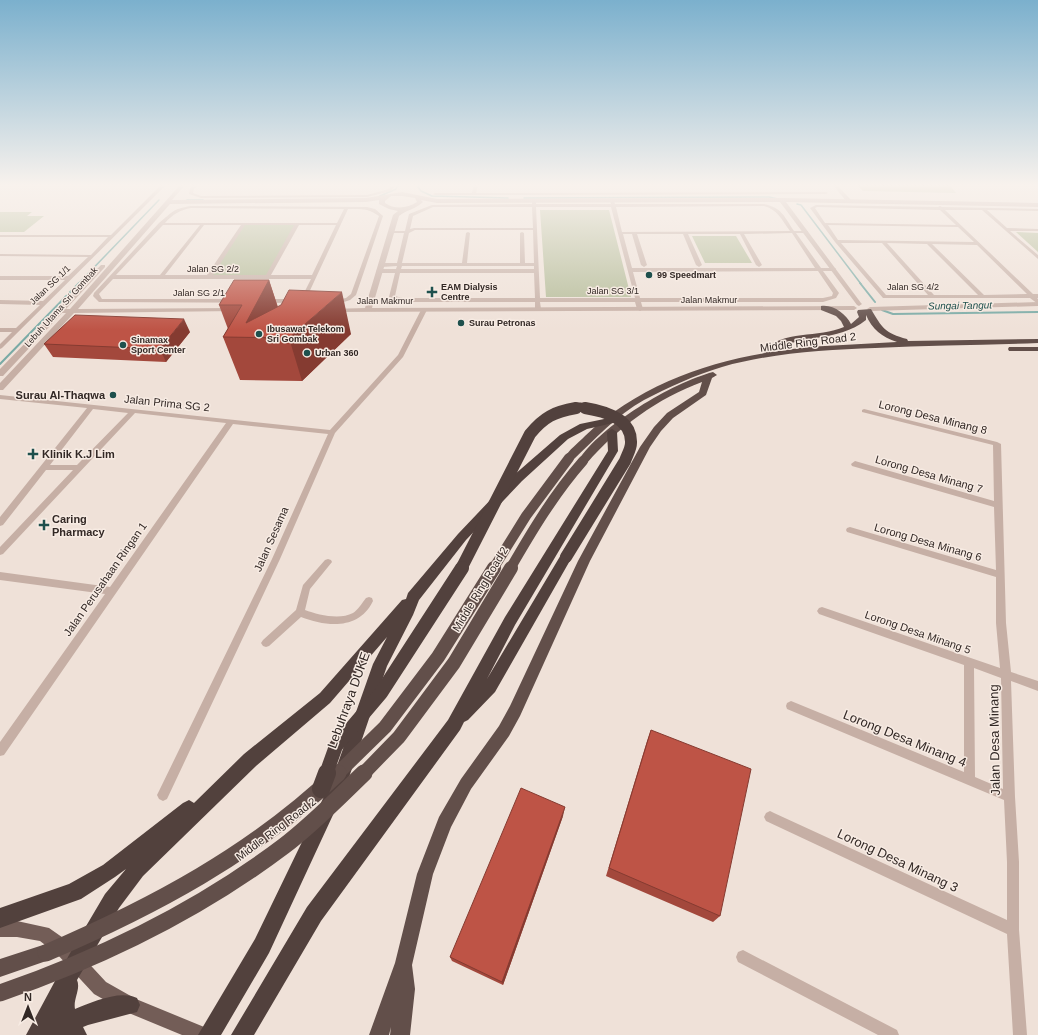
<svg xmlns="http://www.w3.org/2000/svg" width="1038" height="1035" font-family="Helvetica,sans-serif">
  <style>
    .green { fill: #b5bc99 }
    .lines { fill: none; stroke-linecap: round; stroke-linejoin: round }
    .stream-far1 { stroke: #79aaa5; stroke-width: 1.5 }
    .stream { stroke: #79aaa5; stroke-width: 2 }
    .minor { fill: #c6afa5; fill-rule: evenodd }
    .tertiary { fill: #c6afa5; fill-rule: evenodd }
    .primary { fill: #735d57; fill-rule: evenodd }
    .trunk { fill: #624f4a; fill-rule: evenodd }
    .motorway { fill: #52413d; fill-rule: evenodd }
    .trunk-bridge-far2 { stroke: #624f4a; stroke-width: 10 }
    .trunk-bridge-far1 { stroke: #624f4a; stroke-width: 14 }
    .trunk-bridge { stroke: #624f4a; stroke-width: 17 }
    .motorway-bridge-far3 { stroke: #52413d; stroke-width: 9 }
    .motorway-bridge-far2 { stroke: #52413d; stroke-width: 12 }
    .motorway-bridge-far1 { stroke: #52413d; stroke-width: 14 }
    .motorway-bridge { stroke: #52413d; stroke-width: 18 }
    .wall { fill: #a3483c }
    .shaded-wall { fill: #853b31 }
    .building { fill: #be5446; stroke: #853b31 }
    .poi-dot { fill: #1e504d; stroke: #f7ebe3; stroke-width: 1.5 }
    .labels { text-anchor: middle; stroke-width: 3; stroke-linejoin: round; paint-order: stroke }
    .far-street-label { font-size: 9px; fill: #322825; stroke: #f7ebe3 }
    .far-poi-label { font-size: 9px; font-weight: bold; fill: #322825; stroke: #f7ebe3; text-anchor: start }
    .far-water-label { font-size: 10px; font-style: italic; fill: #1e504d; stroke: #f7ebe3 }
    .street-label { font-size: 11px; fill: #322825; stroke: #f7ebe3 }
    .poi-label { font-size: 11px; font-weight: bold; fill: #322825; stroke: #f7ebe3; text-anchor: start }
    .near-street-label { font-size: 13px; fill: #322825; stroke: #f7ebe3 }
  </style>
  <rect width="100%" height="100%" fill="#efe1d8"/>
  <path class="green" d="M857,185H950L956,193L863,191Z
    M540,210H609L631,297H546Z
    M0,212H32L27,216H44L24,232H0Z
    M244,224H297L268,277H209Z
    M1016,232L1038,233V252Z
    M692,236H736L752,263H705Z"/>
  <g class="lines">
    <path class="stream-far1" d="M419,185L418,187L421,191L432,196L508,198
      M380,196L396,189L398,185
      M524,198L769,197L778,199
      M187,200H203
      M797,204L801,205L861,284
      M78,284L159,200"/>
    <path class="stream" d="M860,283L875,302
      M882,310L893,314L1038,312
      M0,364L79,283"/>
    <path class="minor" d="M161,185H166L2,348L0,349V344L12,332H0V328H16L40,305L0,304V300L43,301L65,280H0V276H68L88,257L0,256V254L91,255L108,237H0V235H111Z
      M193,185H198L194,189L193,193L201,196L367,195L389,189L392,185H396L391,191L367,197L201,198L189,194L190,189Z
      M474,185H478L476,193L826,192L828,193L826,194L474,195H435L433,194L435,193H472Z
      M833,185H837L851,200V202H847Z
      M534,200L536,201V204H611L610,201L612,200L614,201L615,204H764C782,208 784,216 794,231H808V232L806,233H796L821,268H835L836,269L833,271H823L839,293L836,298L823,302H641L643,309L640,311L637,309L635,302H540L541,309L538,311L535,309V302H402L389,297L395,273H379L376,271L379,269H396L397,266L381,267L378,265L381,263H397L404,233H391L389,232L391,231H405L409,214L432,205L532,204V201ZM764,206C777,209 782,220 790,231L622,232L616,207ZM433,207H532L533,228H414L410,229L413,216ZM536,207H611L635,298H540ZM415,230H533L534,263H525L524,233L522,232L520,233V263H467L470,233L468,232L466,233L462,263H402L409,233ZM792,233L815,268H632L623,234H632L641,265L644,267L647,265L637,234H683L696,265L699,267L702,265L688,234H740L756,265L759,267L762,265L744,234ZM402,266H534V269H401ZM818,271L833,293L832,296L823,298H640L633,272ZM400,273H534L535,298H402L395,296Z
      M816,205L938,207L940,206L942,207L1038,209V211L987,210L1007,228L1038,229V231H1010L1038,255V259L982,210H945L1033,294H1038V298H1037L1038,299V304L1030,298H883L835,242L810,208ZM817,207L940,210L956,225L825,223L815,208ZM828,225L958,227L974,242L838,240ZM841,243H882L928,295H886ZM887,243L927,244L978,295H934ZM932,244L977,245L1027,294L984,295Z
      M191,206L367,207L375,209L383,216L356,295L350,300L341,303L99,302L93,296L94,293L159,223C173,212 172,209 191,206ZM191,208L344,209L337,223H165C173,214 180,210 191,208ZM348,209C361,209 368,208 379,216L351,294L346,298L341,299H306ZM163,225H200L160,275H116ZM204,225H241L207,275H165ZM245,225H294L266,275H213ZM299,225H336L312,275H271ZM113,279H311L301,299H102L99,294Z
      M424,308L427,310L403,357L335,433L280,559L167,799L163,801L159,799L157,795L159,791L272,559L328,434L233,424L4,755L0,756V742L105,594L0,580V572L110,587L226,423L135,413L3,554L0,555V547L73,470H46L3,525L0,526V517L87,408L0,399V395L330,430L398,355L421,310ZM93,409L128,413L77,465H50Z
      M864,409L997,442L1001,444L1006,623L1011,672L1038,681V691L1011,681L1015,797L1019,862V930L1027,1035H1013L1007,934L766,821L764,817L766,813L770,811L774,813L1007,920V862L1004,800L787,709L786,706L787,703L791,701L964,772V665L819,614L817,611L819,608L822,607L1000,668L996,623V577L847,532L846,530L847,528L850,527L996,570L994,507L852,466L851,464L855,461L994,501L993,445L862,412V410ZM974,668L1001,678L1003,789L975,777Z
      M328,559L331,560L332,562L310,589L305,610C318,615 340,620 353,613C358,610 362,603 366,598L369,597L372,598L373,601C359,630 327,627 301,617L269,646L266,647L263,646L261,643L263,640L296,610L303,585L325,560Z
      M743,950L897,1030L899,1035H878L738,962L736,957L738,952Z"/>
    <path class="tertiary" d="M180,185H185L172,200L366,198L402,192L437,199L782,198L1038,203V207L786,202L861,303L862,304L859,306L857,305L780,202L437,203L421,200L423,202C416,209 406,210 399,216L372,308L854,306L857,308L854,310L332,312L329,310L330,309L365,308L393,215L398,211L389,209L379,204V200L366,202L170,204L78,309L234,308L237,310L236,311L74,313L3,390H0V383L66,313H62L3,376H0V369L101,265H105V267L66,309H70ZM391,196H402L415,198L417,202C408,208 395,210 385,203V201Z
      M1038,302V306L870,311L867,309L870,307Z"/>
    <path class="primary" d="M0,921H17L49,928L69,942L106,982L136,999L209,1029L212,1035H182L124,1011L94,994L57,954L40,941L17,937H0Z"/>
    <path class="trunk" d="M821,306C833,304 846,314 851,324L859,317L857,312L858,310L871,309C882,328 885,333 907,339L908,341L1038,339V343C984,345 929,345 875,348C824,350 771,353 722,367C695,375 669,387 644,400C617,415 595,439 573,460H565L564,458C569,450 578,443 585,436C634,389 699,364 765,353L763,351C782,330 819,338 844,327L841,321L836,316L821,310ZM866,315C872,329 882,337 897,342L807,347L771,352C801,333 837,343 866,320Z
      M1009,347H1038V351H1009L1008,349Z
      M713,372L717,375L712,378L706,395L673,418L661,431L650,447L590,561L520,716L509,736L471,789L451,827L433,874L412,965L415,989L410,1035H390L391,1027L389,1035H369L395,963L417,874L439,817L461,779L499,726L510,706L578,561L640,447L654,427L667,413L699,392L702,382C658,398 617,428 587,463H579L578,461C601,425 672,383 713,372Z
      M46,944L52,947L55,953L52,959L0,977V959Z"/>
    <path class="motorway" d="M609,418L613,419L614,421L613,423L587,429L568,439L522,481L466,540L419,600L413,615L387,666L345,789L269,953L221,1035H198L255,939L332,780L373,664L387,637L330,703L256,766L143,876L119,908L77,980C81,989 73,999 75,1009C93,1002 119,990 137,998L140,1005L137,1012L88,1025L83,1027L87,1035H26L69,955L105,894L126,869L115,877L81,899L0,928V908L69,884L103,865L183,803L189,800L194,803L244,754L320,693L402,600L406,599L408,593L458,534L514,475L560,435L580,424Z
      M612,429L617,432L618,451L515,625L487,679L562,553L566,552L570,553L572,557L495,692L468,720L464,722L460,730L321,921L254,1035H231L307,907L448,720L505,617L608,451L607,432Z"/>
    <path class="trunk-bridge-far2" d="M493,569L526,516L569,458
      M510,569C532,531 554,494 583,461"/>
    <path class="trunk-bridge-far1" d="M337,774L385,727L438,657L494,568
      M363,774L399,737L454,663L511,568"/>
    <path class="trunk-bridge" d="M46,953C153,907 253,854 338,773
      M0,993C101,958 198,911 284,846C313,824 338,798 364,773"/>
    <path class="motorway-bridge-far3" d="M570,409L580,407L591,409"/>
    <path class="motorway-bridge-far2" d="M566,557L625,461C627,455 631,449 631,443C632,418 604,411 585,408
      M461,569L530,434C544,417 554,412 576,408"/>
    <path class="motorway-bridge-far1" d="M326,774L336,746L381,693L462,568"/>
    <path class="motorway-bridge" d="M321,789L327,773"/>
  </g>
  <path class="wall" d="M269,280L278,307L351,334L302,381L240,380L223,337L228,329L219,305Z
    M190,332L166,362L53,357L44,344Z
    M651,730L720,916L713,922L606,876L647,741Z
    M563,816L503,985L452,961L450,957Z"/>
  <path class="shaded-wall" d="M269,280L282,321L246,323Z
    M342,292L351,334L302,381L289,338Z
    M184,319L190,332L166,362L160,349Z
    M565,807L563,816L503,985L502,982Z"/>
  <path class="building" d="M234,280H269L246,323L281,305L289,290L342,292L289,338L223,337L242,305H219Z
    M75,315L184,319L160,349L44,344Z
    M651,730L751,769L720,916L609,868Z
    M521,788L565,807L502,982L450,957Z"/>
  <linearGradient id="sky" x2="0" y2="1"><stop stop-color="#7bb0cd"/><stop offset="0.56" stop-color="#f8f2ed"/><stop offset="1" stop-color="#f8f2ed" stop-opacity="0"/></linearGradient>
  <rect width="1038" height="330" fill="url(#sky)"/>
  <g class="poi-dot">
    <circle cx="649" cy="275" r="4"/>
    <path d="M430 286h4v4h4v4h-4v4h-4v-4h-4v-4h4z"/>
    <circle cx="461" cy="323" r="4"/>
    <circle cx="259" cy="334" r="4"/>
    <circle cx="123" cy="345" r="4"/>
    <circle cx="307" cy="353" r="4"/>
    <circle cx="113" cy="395" r="4"/>
    <path d="M31 448h4v4h4v4h-4v4h-4v-4h-4v-4h4z"/>
    <path d="M42 519h4v4h4v4h-4v4h-4v-4h-4v-4h4z"/>
  </g>
  <g class="labels">
    <g class="far-street-label">
      <text x="213" y="272">Jalan SG 2/2</text>
      <text transform="translate(50 285) rotate(-44)" y="3">Jalan SG 1/1</text>
      <text x="913" y="290">Jalan SG 4/2</text>
      <text x="613" y="294">Jalan SG 3/1</text>
      <text x="199" y="296">Jalan SG 2/1</text>
      <text x="709" y="303">Jalan Makmur</text>
      <text x="385" y="304">Jalan Makmur</text>
      <text transform="translate(61 307) rotate(-48)" y="3">Lebuh Utama Sri Gombak</text>
    </g>
    <g class="far-poi-label">
      <text x="657" y="278">99 Speedmart</text>
      <text x="441" y="290">EAM Dialysis<tspan x="441" dy="10">Centre</tspan></text>
      <text x="469" y="326">Surau Petronas</text>
      <text x="267" y="332">Ibusawat Telekom<tspan x="267" dy="10">Sri Gombak</tspan></text>
      <text x="131" y="343">Sinamax<tspan x="131" dy="10">Sport Center</tspan></text>
      <text x="315" y="356">Urban 360</text>
    </g>
    <g class="far-water-label">
      <text transform="translate(960 305) rotate(-1)" y="4">Sungai Tangut</text>
    </g>
    <g class="street-label">
      <text transform="translate(808 342) rotate(-7)" y="4">Middle Ring Road 2</text>
      <text transform="translate(167 403) rotate(6)" y="4">Jalan Prima SG 2</text>
      <text transform="translate(933 417) rotate(14)" y="4">Lorong Desa Minang 8</text>
      <text transform="translate(929 474) rotate(16)" y="4">Lorong Desa Minang 7</text>
      <text transform="translate(271 539) rotate(-66)" y="4">Jalan Sesama</text>
      <text transform="translate(928 542) rotate(16)" y="4">Lorong Desa Minang 6</text>
      <text transform="translate(105 579) rotate(-55)" y="4">Jalan Perusahaan Ringan 1</text>
      <text transform="translate(480 589) rotate(-59)" y="4">Middle Ring Road 2</text>
      <text transform="translate(918 632) rotate(19)" y="4">Lorong Desa Minang 5</text>
      <text transform="translate(276 829) rotate(-37)" y="4">Middle Ring Road 2</text>
    </g>
    <g class="poi-label">
      <text x="105" y="399" text-anchor="end">Surau Al-Thaqwa</text>
      <text x="42" y="458">Klinik K.J Lim</text>
      <text x="52" y="523">Caring<tspan x="52" dy="13">Pharmacy</tspan></text>
    </g>
    <g class="near-street-label">
      <text transform="translate(348 700) rotate(-70)" y="5">Lebuhraya DUKE</text>
      <text transform="translate(905 738) rotate(22)" y="5">Lorong Desa Minang 4</text>
      <text transform="translate(994 740) rotate(-91)" y="5">Jalan Desa Minang</text>
      <text transform="translate(898 860) rotate(25)" y="5">Lorong Desa Minang 3</text>
    </g>
  </g>
  <g transform="translate(28 1007)" stroke="#f7ebe3" stroke-width="3" paint-order="stroke">
  <path d="M0-3L7 15L0 10L-7 15Z" fill="#322825"/>
  <text y="-6" font-size="11" font-weight="bold" text-anchor="middle" fill="#322825">N</text>
  </g>
</svg>
